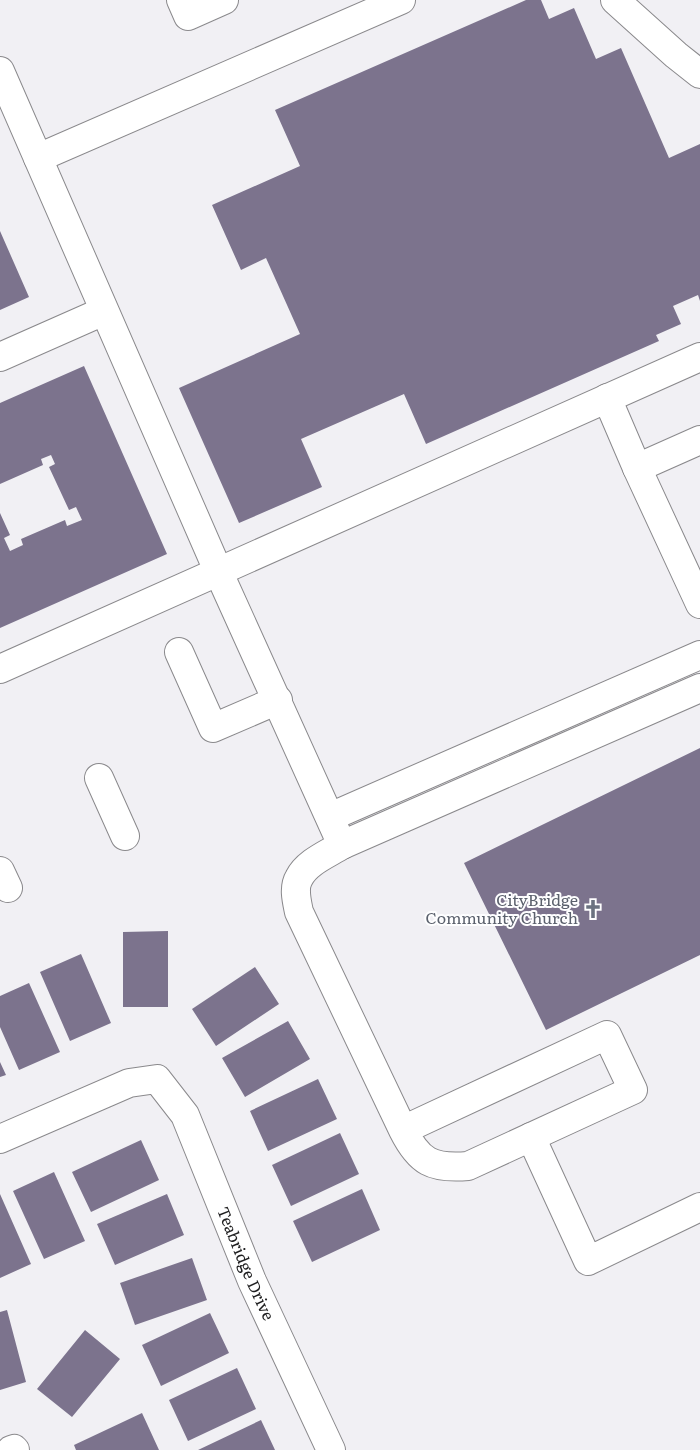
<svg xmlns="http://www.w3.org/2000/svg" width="700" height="1450" font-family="Literata,serif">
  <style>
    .building { fill: #7c738d }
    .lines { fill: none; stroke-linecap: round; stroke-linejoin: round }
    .minor-casing { stroke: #8a898c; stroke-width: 30 }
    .minor { stroke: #fff; stroke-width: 28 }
    .labels { text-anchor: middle; stroke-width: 4; stroke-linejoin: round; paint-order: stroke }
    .worship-label { font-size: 16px; fill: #5b616d; stroke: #fefeff; text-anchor: end }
    .street-label { font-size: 16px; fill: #1f1f20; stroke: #fefeff }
  </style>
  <rect width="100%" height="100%" fill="#f1f0f4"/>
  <path class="building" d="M526,0H541L549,19L574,8L596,59L621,48L669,158L700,144V301L698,295L673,306L681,324L656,335L659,341L426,444L404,394L301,439L322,487L239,523L179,388L300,334L266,258L241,270L212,205L300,166L275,110Z
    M0,231L29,297L0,310Z
    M84,366L167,554L0,628V513L10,535L4,538L10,551L23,545L21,539L65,520L67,526L82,520L76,507L69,510L49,467L55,464L51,455L41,459L43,465L0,484V403Z
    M700,748V955L546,1030L464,863Z
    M168,931V1007H123V932Z
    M81,954L111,1023L70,1041L40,972Z
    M255,967L279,1004L216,1046L192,1009Z
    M29,983L60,1052L19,1070L0,1027V996Z
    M288,1021L310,1059L245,1097L222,1058Z
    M0,1062L6,1075L0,1077Z
    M318,1079L337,1119L268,1151L250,1111Z
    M340,1133L359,1174L291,1206L272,1165Z
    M141,1140L159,1180L91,1212L72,1172Z
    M54,1172L85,1241L44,1259L13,1191Z
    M362,1189L380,1230L312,1262L293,1221Z
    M0,1194L31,1264L0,1278Z
    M167,1194L184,1235L115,1265L97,1224Z
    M192,1258L207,1300L135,1325L120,1283Z
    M7,1310L26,1382L0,1390V1312Z
    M210,1313L229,1353L161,1386L142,1345Z
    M85,1330L120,1359L72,1417L37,1389Z
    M237,1368L256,1409L188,1441L169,1400Z
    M142,1413L159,1450H76L74,1445Z
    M261,1420L275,1450H198Z"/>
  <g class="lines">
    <g class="minor-casing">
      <g id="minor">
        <path d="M181,0L188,16L224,0"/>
        <path d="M615,0L676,55L700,74"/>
        <path d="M0,71L219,573L342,845"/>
        <path d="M38,158L401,0"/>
        <path d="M0,357L104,311"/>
        <path d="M607,398L637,468L700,604"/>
        <path d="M637,468L700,440"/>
        <path d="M179,652L213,728L278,700"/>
        <path d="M0,669L700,357"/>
        <path d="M99,778L125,836"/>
        <path d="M330,817L700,655"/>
        <path d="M0,871L8,888"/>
        <path d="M403,1130L607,1035L633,1090L468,1166C432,1169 419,1162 403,1130L299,912C297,902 293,888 299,878C307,862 328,854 342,845L700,688"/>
        <path d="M531,1137L588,1261L700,1207"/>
        <path id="s1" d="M0,1139L129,1083L157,1079L185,1115L252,1281L331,1450"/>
        <path d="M11,1450L14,1449L15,1450"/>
      </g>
    </g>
    <use href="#minor" class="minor"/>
  </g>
  <defs>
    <g id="church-bare" transform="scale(1.5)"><path d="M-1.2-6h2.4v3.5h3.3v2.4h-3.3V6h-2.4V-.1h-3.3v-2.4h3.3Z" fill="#6b7280" stroke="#fefeff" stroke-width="2.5" paint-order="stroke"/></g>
  </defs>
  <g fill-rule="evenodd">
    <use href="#church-bare" x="593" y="909"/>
  </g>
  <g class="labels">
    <g class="worship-label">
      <text x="578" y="906">CityBridge<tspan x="578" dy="18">Community Church</tspan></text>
    </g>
    <g class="street-label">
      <text dy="6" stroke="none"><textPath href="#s1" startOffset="375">Teabridge Drive</textPath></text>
    </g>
  </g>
</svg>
